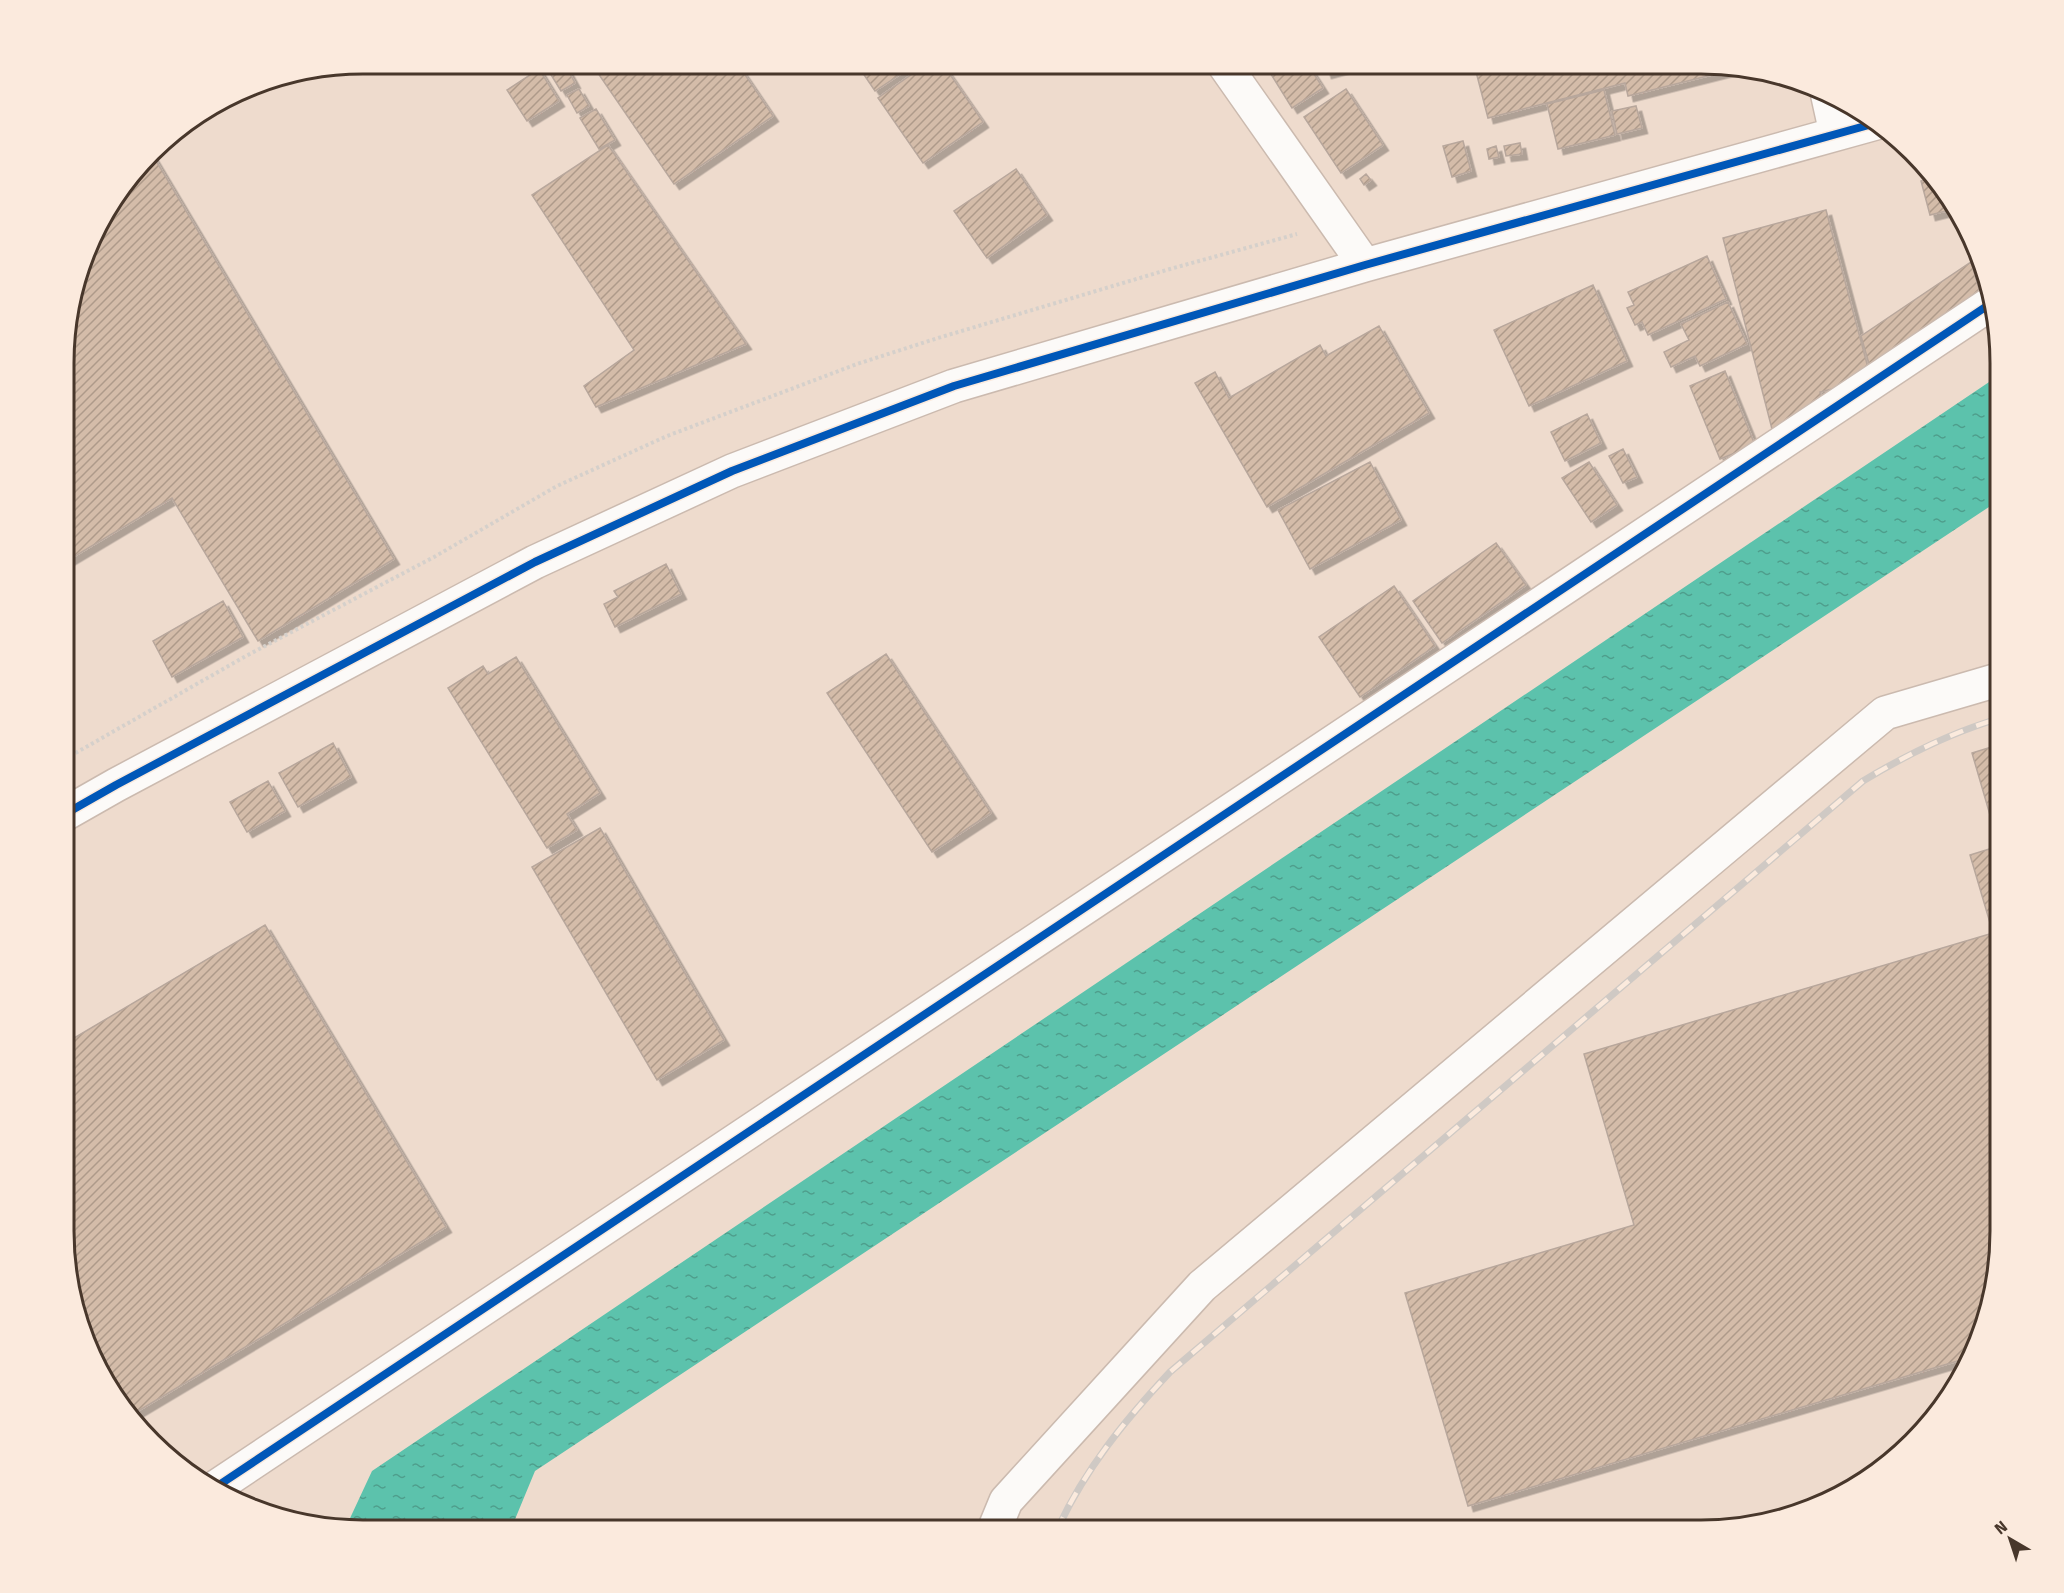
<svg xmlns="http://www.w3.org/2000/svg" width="2064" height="1593" font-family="'Fira Sans',sans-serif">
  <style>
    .water { fill: url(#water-ripples) }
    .building { fill: url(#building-hatch); stroke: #b8a79c; stroke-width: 1.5; filter: url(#shadow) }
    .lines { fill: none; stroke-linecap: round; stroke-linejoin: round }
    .minor-casing { stroke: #cbbaaf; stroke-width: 36 }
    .path { stroke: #d5d0cb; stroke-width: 4; stroke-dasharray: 3 3; stroke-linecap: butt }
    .minor { stroke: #fcfaf8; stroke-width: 33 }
    .rail-casing { stroke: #cfc9c4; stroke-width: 7 }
    .rail { stroke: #fbeadd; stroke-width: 4.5; stroke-dasharray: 14; stroke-linecap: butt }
    .cycleway-casing { stroke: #fbeadd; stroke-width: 11 }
    .cycleway { stroke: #0057b8; stroke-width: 8 }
    .rim { fill: none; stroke: #48372b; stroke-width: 3 }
  </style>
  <defs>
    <pattern id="water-ripples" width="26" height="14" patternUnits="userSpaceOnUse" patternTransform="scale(1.5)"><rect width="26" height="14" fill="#5cc2ac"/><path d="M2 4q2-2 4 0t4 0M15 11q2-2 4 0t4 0" fill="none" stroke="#4e9e8c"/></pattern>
    <pattern id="building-hatch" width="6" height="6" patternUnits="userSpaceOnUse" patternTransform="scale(1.5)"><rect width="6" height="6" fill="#d4bca9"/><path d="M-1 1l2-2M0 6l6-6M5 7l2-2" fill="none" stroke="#ae9a8a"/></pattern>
    <filter id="shadow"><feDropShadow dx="5.5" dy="5.5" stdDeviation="0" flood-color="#0004"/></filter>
  </defs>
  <rect width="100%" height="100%" fill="#eedbcd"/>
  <path class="water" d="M2001,374V499L535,1471L511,1529H345L372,1471Z"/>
  <path class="building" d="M548,63H564L575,83L561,91L545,65Z
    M591,63H737L773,116L674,184Z
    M856,63H917L875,91Z
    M928,63H942L983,122L923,163L878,98Z
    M1264,63H1307L1323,88L1292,108Z
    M1323,63H1363L1326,73Z
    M1474,64H1721L1739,68L1628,96L1625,83L1488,118Z
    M539,69L559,101L527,121L507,90Z
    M579,89L589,106L577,113L567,95Z
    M1346,89L1383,145L1341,173L1304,117Z
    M1604,90L1615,135L1558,149L1547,104Z
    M1636,106L1642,128L1617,134L1612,111Z
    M596,109L615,140L599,149L580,118Z
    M1463,141L1471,171L1452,177L1443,146Z
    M1520,143L1522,154L1506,156L1504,146Z
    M608,145L746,344L596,407L584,386L634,350L532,195Z
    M1496,146L1499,157L1489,159L1487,149Z
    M152,154L394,559L258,641L172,498L65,562L66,323L103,213Z
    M1016,169L1047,215L987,258L954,211Z
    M1366,174L1371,180L1364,185L1360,179Z
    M1930,178L1954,209L1930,215L1921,181Z
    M1826,210L1871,379L1820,392L1824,409L1773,433L1723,238Z
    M1959,215L1970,230L1991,285L1992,292L1983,298Z
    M1707,256L1726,299L1648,335L1642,322L1635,325L1627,308L1634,305L1628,292Z
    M1971,262L1982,299L1872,374L1861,336Z
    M1593,285L1627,361L1529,406L1494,330Z
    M1728,302L1747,344L1700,366L1695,356L1671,367L1664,352L1689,340L1681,324Z
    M1379,326L1429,413L1267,507L1195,383L1215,372L1229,398L1320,345L1326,356Z
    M1725,371L1755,445L1720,459L1690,386Z
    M1587,414L1601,443L1565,461L1551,432Z
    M1623,449L1637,477L1623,483L1609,456Z
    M1370,462L1401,520L1310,569L1278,510Z
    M1589,462L1617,505L1591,522L1562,478Z
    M1496,543L1526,585L1442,643L1413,601Z
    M666,564L681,594L615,627L604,604L618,597L614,591Z
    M1394,586L1435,646L1360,697L1319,637Z
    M223,601L243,637L172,677L153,641Z
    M886,654L991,813L932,852L827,693Z
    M516,657L600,793L567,814L577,830L547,848L448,688L483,666L488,674Z
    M333,743L351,777L298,807L279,773Z
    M2001,744L2000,1250L1978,1345L1971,1357L1468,1506L1405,1293L1634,1225L1584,1054L1993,933L1970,855L1999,846L1972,753Z
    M268,781L285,811L247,832L230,802Z
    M600,828L724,1040L657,1080L532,867Z
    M265,925L446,1227L133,1414L94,1363L64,1250V1044Z"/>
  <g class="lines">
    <g class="minor-casing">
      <path id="minor" d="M1223,63L1365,265
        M1827,92L1836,133
        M65,814L116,785L535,562L732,471L954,386L1365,265L1876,123
        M216,1487L1993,302
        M994,1530L1006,1501L1202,1286L1885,713L2001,679"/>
    </g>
    <path class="path" d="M65,759L246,656L434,557L557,486L667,436L857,364L938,338L1170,269L1297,234"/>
    <use href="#minor" class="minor"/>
    <g class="rail-casing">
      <path id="rail" d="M1057,1530C1085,1469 1125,1420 1170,1372L1863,781C1906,755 1952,732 2001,718"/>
    </g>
    <use href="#rail" class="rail"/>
    <g class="cycleway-casing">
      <path id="cycleway" d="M65,814L116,785L535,562L732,471L954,386L1365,265L1876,123
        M216,1487L1993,302"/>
    </g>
    <use href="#cycleway" class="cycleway"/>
  </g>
  <path d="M0 0H2064V1593H0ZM363 74H1701A289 289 0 0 1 1990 363V1231A289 289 0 0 1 1701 1520H363A289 289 0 0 1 74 1231V363A289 289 0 0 1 363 74Z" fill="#fbeadd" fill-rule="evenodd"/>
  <path class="rim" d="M363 74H1701A289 289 0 0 1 1990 363V1231A289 289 0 0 1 1701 1520H363A289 289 0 0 1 74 1231V363A289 289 0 0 1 363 74Z"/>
  <g transform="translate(2010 1539) rotate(321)" stroke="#fbeadd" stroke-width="4.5" paint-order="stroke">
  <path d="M0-4.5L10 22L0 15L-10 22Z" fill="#48372b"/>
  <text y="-9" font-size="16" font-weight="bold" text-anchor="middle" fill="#48372b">N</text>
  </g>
</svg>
